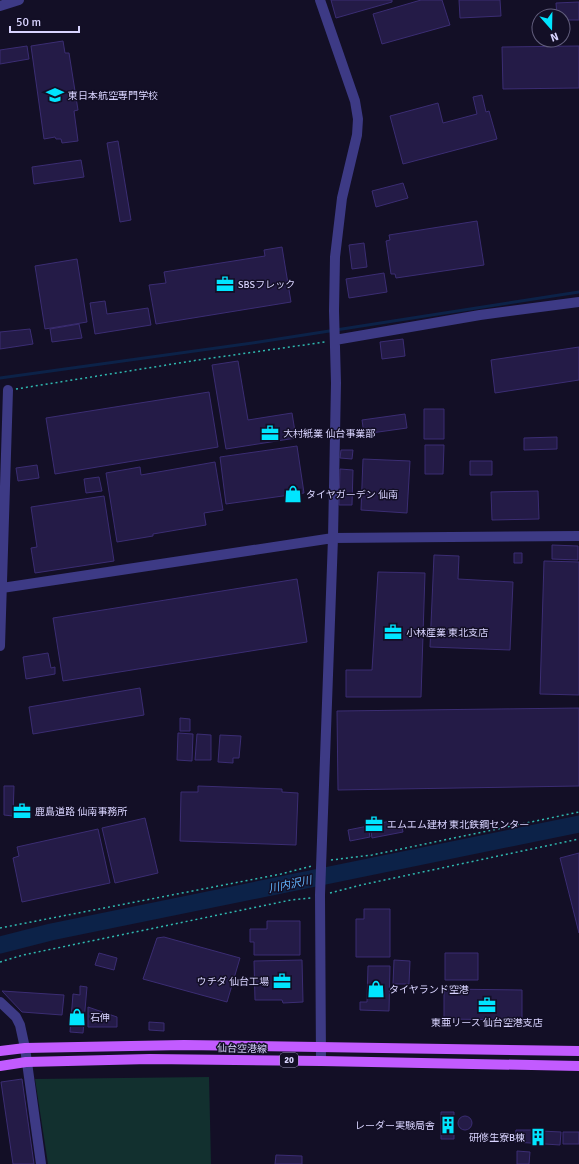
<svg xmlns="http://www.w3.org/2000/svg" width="579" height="1164" font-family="Signika,'Noto Sans JP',sans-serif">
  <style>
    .green { fill: #12302f }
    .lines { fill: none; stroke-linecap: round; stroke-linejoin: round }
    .stream { stroke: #0c2248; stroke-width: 3 }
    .river { stroke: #0c2248; stroke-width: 17 }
    .building { fill: #241b47; stroke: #3b2d73 }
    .path { stroke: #2fb8b0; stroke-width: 1.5; stroke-dasharray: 2 3; stroke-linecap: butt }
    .minor { stroke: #3d3a85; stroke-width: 10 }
    .major { stroke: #c25bff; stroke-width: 10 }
    .labels { text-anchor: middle; stroke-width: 3; stroke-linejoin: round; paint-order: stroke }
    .shield { fill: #130f26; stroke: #9e99be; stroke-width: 1 }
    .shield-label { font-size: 9px; font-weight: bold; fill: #d9d4ff }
    .poi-label { font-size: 10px; fill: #d9d4ff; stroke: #130f26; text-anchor: start }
    .street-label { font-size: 10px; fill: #d9d4ff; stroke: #130f26 }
    .water-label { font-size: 11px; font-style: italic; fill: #62b6ff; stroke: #130f26 }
  </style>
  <rect width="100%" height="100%" fill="#130f26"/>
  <path class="green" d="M209,1077L211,1164H48L35,1079Z"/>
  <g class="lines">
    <path class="stream" d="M0,378L259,342L579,292"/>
    <path class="river" d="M0,945L51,932L579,824"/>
  </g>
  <path class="building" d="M331,0H392V2L336,18Z
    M421,0H442L450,25L382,44L373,14Z
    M459,0H500L501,16L460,18Z
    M579,2V20H563V16H557L556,3Z
    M63,41L65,53H69L78,110L74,111L78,141L62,143L61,139H56L55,137L44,139L31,46Z
    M27,46L29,59L0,64V50Z
    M579,46V88L503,89L502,47Z
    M482,95L486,112L489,111L497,139L403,164L390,116L438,103L443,123L477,114L473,97Z
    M118,141L131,220L120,222L107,143Z
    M81,160L84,177L34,184L32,167Z
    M403,183L408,198L376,207L372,191Z
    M477,221L484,265L396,278L395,274H391L386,241L390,240L389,235Z
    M364,243L367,267L352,269L349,245Z
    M282,247L291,302L156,324L149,285L166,283L164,272L265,256L264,250Z
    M77,259L87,322L45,329L35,266Z
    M384,273L387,292L349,298L346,279Z
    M105,301L107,314L148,308L151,325L95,334L90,303Z
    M79,324L82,338L52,342L50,329Z
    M30,329L33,344L0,349V332Z
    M403,339L405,356L382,359L380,342Z
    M579,347V380L495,393L491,360Z
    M238,361L248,420L292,413L296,438L226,449L212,365Z
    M209,392L218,447L55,474L46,418Z
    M424,409H444V439H424Z
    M405,414L407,428L364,434L362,420Z
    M557,437V449L524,450V438Z
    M425,445H444L443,474H425Z
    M297,446L304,493L226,504L220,457Z
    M341,450H353L352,459L340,458Z
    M363,459L410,461L407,513L361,510Z
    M470,461H492V475H470Z
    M215,462L223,510L204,513L206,525L153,534V536L117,542L106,473L140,467L141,475Z
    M37,465L39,478L18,481L16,468Z
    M340,469L353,470L352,505H339Z
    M99,477L102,491L86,493L84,479Z
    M538,491L539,519L492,520L491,492Z
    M104,496L114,561L35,573L31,548L37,547L31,507Z
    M552,545L578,546V560L552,559Z
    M514,553H522V563H514Z
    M434,555L459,556L458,579L513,582L510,650L430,647Z
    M544,561L579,562V695L540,694Z
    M378,572L425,573L421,697H346V670H372Z
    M297,579L307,642L63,681L53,618Z
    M48,653L51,668L55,667V674L26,679L23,657Z
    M140,688L144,715L33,734L29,707Z
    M579,708V786L338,790L337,711Z
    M180,718L190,719V731H180Z
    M178,733L193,734L192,761L177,760Z
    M197,734L211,735V760H195Z
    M220,735L241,736L239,758H233V763L218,762Z
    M4,786H14L13,816L4,815Z
    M198,786L282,789V792L298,793L296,845L180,841L181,792H198Z
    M145,818L158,873L115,883L102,828Z
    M391,821L392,828L402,827L403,832L372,838L370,825Z
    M368,826L370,837L350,841L348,830Z
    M98,829L110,883L22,902L13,858L19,856L17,847Z
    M579,853V933L560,858Z
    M364,909H390V957H356V919H364Z
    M267,921H300V955H254V942H250V929H267Z
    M164,937L240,958L227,1002L143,979L157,938Z
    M99,953L117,958L114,970L95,965Z
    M445,953H478V980H445Z
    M302,960L303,1002L283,1003L282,1000H255L254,961Z
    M394,960L410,961L409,984H393Z
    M368,966H390L389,1011L360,1010V1002H367Z
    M80,986L87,987L83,1033L70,1032L73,994L80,995Z
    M444,989L522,990V1020L444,1019Z
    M2,991L64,995L62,1015L22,1012Z
    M88,1007L117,1017V1027H88Z
    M149,1022L164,1023V1031L149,1030Z
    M22,1079L34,1164H13L1,1082Z
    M441,1112H454V1139H441Z
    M458 1123a7 7 0 1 1 14 0a7 7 0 1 1-14 0Z
    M536,1128L541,1129V1131L561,1132L560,1145L515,1142L516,1130H536Z
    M563,1132H579V1144H563Z
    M517,1151L530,1152L529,1164H517Z
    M276,1155L302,1156V1164H275Z"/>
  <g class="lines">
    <path class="path" d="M16,389L198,360L325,342
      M331,860L372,855L579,812
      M330,893L361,885L579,839
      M0,928L281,874L312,866
      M0,962L23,955L291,900L311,898"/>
    <path class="minor" d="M320,0L355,101L358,119L357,135L342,198L335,257L334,311L336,383L333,538L320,895L321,1061
      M0,6L19,0
      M335,340L480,315L579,302
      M2,588L333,538L579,536
      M0,646L8,390
      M0,1002L16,1017L20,1025L25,1048L41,1164"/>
    <path class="major" d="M0,1051L25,1048L184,1045L579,1051
      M0,1066L26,1062L150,1059L321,1061L579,1066"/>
  </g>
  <defs>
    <g id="school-bare" transform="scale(1.38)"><path d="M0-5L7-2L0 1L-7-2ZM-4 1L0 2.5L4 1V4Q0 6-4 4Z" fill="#00e5ff" stroke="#130f26" stroke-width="2.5" paint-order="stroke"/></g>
    <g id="office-bare" transform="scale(1.38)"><path d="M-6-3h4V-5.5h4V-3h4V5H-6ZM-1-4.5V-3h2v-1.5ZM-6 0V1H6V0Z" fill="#00e5ff" stroke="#130f26" stroke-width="2.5" paint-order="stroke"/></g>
    <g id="shop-bare" transform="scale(1.38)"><path d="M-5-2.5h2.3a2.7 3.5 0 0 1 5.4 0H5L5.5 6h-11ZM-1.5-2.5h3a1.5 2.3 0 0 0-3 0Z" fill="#00e5ff" stroke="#130f26" stroke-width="2.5" paint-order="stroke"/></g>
    <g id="building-bare" transform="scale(1.38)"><path d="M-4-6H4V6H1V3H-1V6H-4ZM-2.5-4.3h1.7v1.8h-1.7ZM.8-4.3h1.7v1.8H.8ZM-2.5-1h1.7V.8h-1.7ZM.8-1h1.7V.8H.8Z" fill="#00e5ff" stroke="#130f26" stroke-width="2.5" paint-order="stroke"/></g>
  </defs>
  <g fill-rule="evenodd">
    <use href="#school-bare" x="55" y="95"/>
    <use href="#office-bare" x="225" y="284"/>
    <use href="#office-bare" x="270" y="433"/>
    <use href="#shop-bare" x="293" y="494"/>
    <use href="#office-bare" x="393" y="632"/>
    <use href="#office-bare" x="22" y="811"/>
    <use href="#office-bare" x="374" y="824"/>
    <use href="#office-bare" x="282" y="981"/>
    <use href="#shop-bare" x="376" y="989"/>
    <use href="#office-bare" x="487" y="1005"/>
    <use href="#shop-bare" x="77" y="1017"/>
    <use href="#building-bare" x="448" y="1125"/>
    <use href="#building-bare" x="538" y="1137"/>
  </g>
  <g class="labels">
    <rect class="shield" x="280" y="1053" width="18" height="14" rx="3"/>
    <g class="shield-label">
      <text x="289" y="1063">20</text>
    </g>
    <g class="poi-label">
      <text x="68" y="99">東日本航空専門学校</text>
      <text x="238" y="288">SBSフレック</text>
      <text x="283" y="437">大村紙業 仙台事業部</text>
      <text x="306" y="498">タイヤガーデン 仙南</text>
      <text x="406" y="636">小林産業 東北支店</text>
      <text x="35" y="815">鹿島道路 仙南事務所</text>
      <text x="387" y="828">エムエム建材 東北鉄鋼センター</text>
      <text x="269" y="985" text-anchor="end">ウチダ 仙台工場</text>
      <text x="389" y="993">タイヤランド空港</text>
      <text x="90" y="1021">石伸</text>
      <text x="487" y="1026" text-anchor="middle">東亜リース 仙台空港支店</text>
      <text x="435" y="1129" text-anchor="end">レーダー実験局舎</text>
      <text x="525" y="1141" text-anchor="end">研修生寮B棟</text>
    </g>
    <g class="street-label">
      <text transform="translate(242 1048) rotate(1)" y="4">仙台空港線</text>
    </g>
    <g class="water-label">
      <text transform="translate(290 884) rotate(-12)" y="4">川内沢川</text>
    </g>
  </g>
  <g transform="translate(551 28) rotate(160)"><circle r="19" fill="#130f26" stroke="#625e7d"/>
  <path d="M0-3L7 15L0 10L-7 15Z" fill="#00e5ff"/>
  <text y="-6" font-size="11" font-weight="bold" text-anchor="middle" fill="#d9d4ff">N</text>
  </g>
  <path d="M10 26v6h69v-6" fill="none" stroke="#d9d4ff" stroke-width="2"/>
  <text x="16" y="26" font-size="12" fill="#d9d4ff" stroke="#130f26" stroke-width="3" paint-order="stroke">50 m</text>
</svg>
